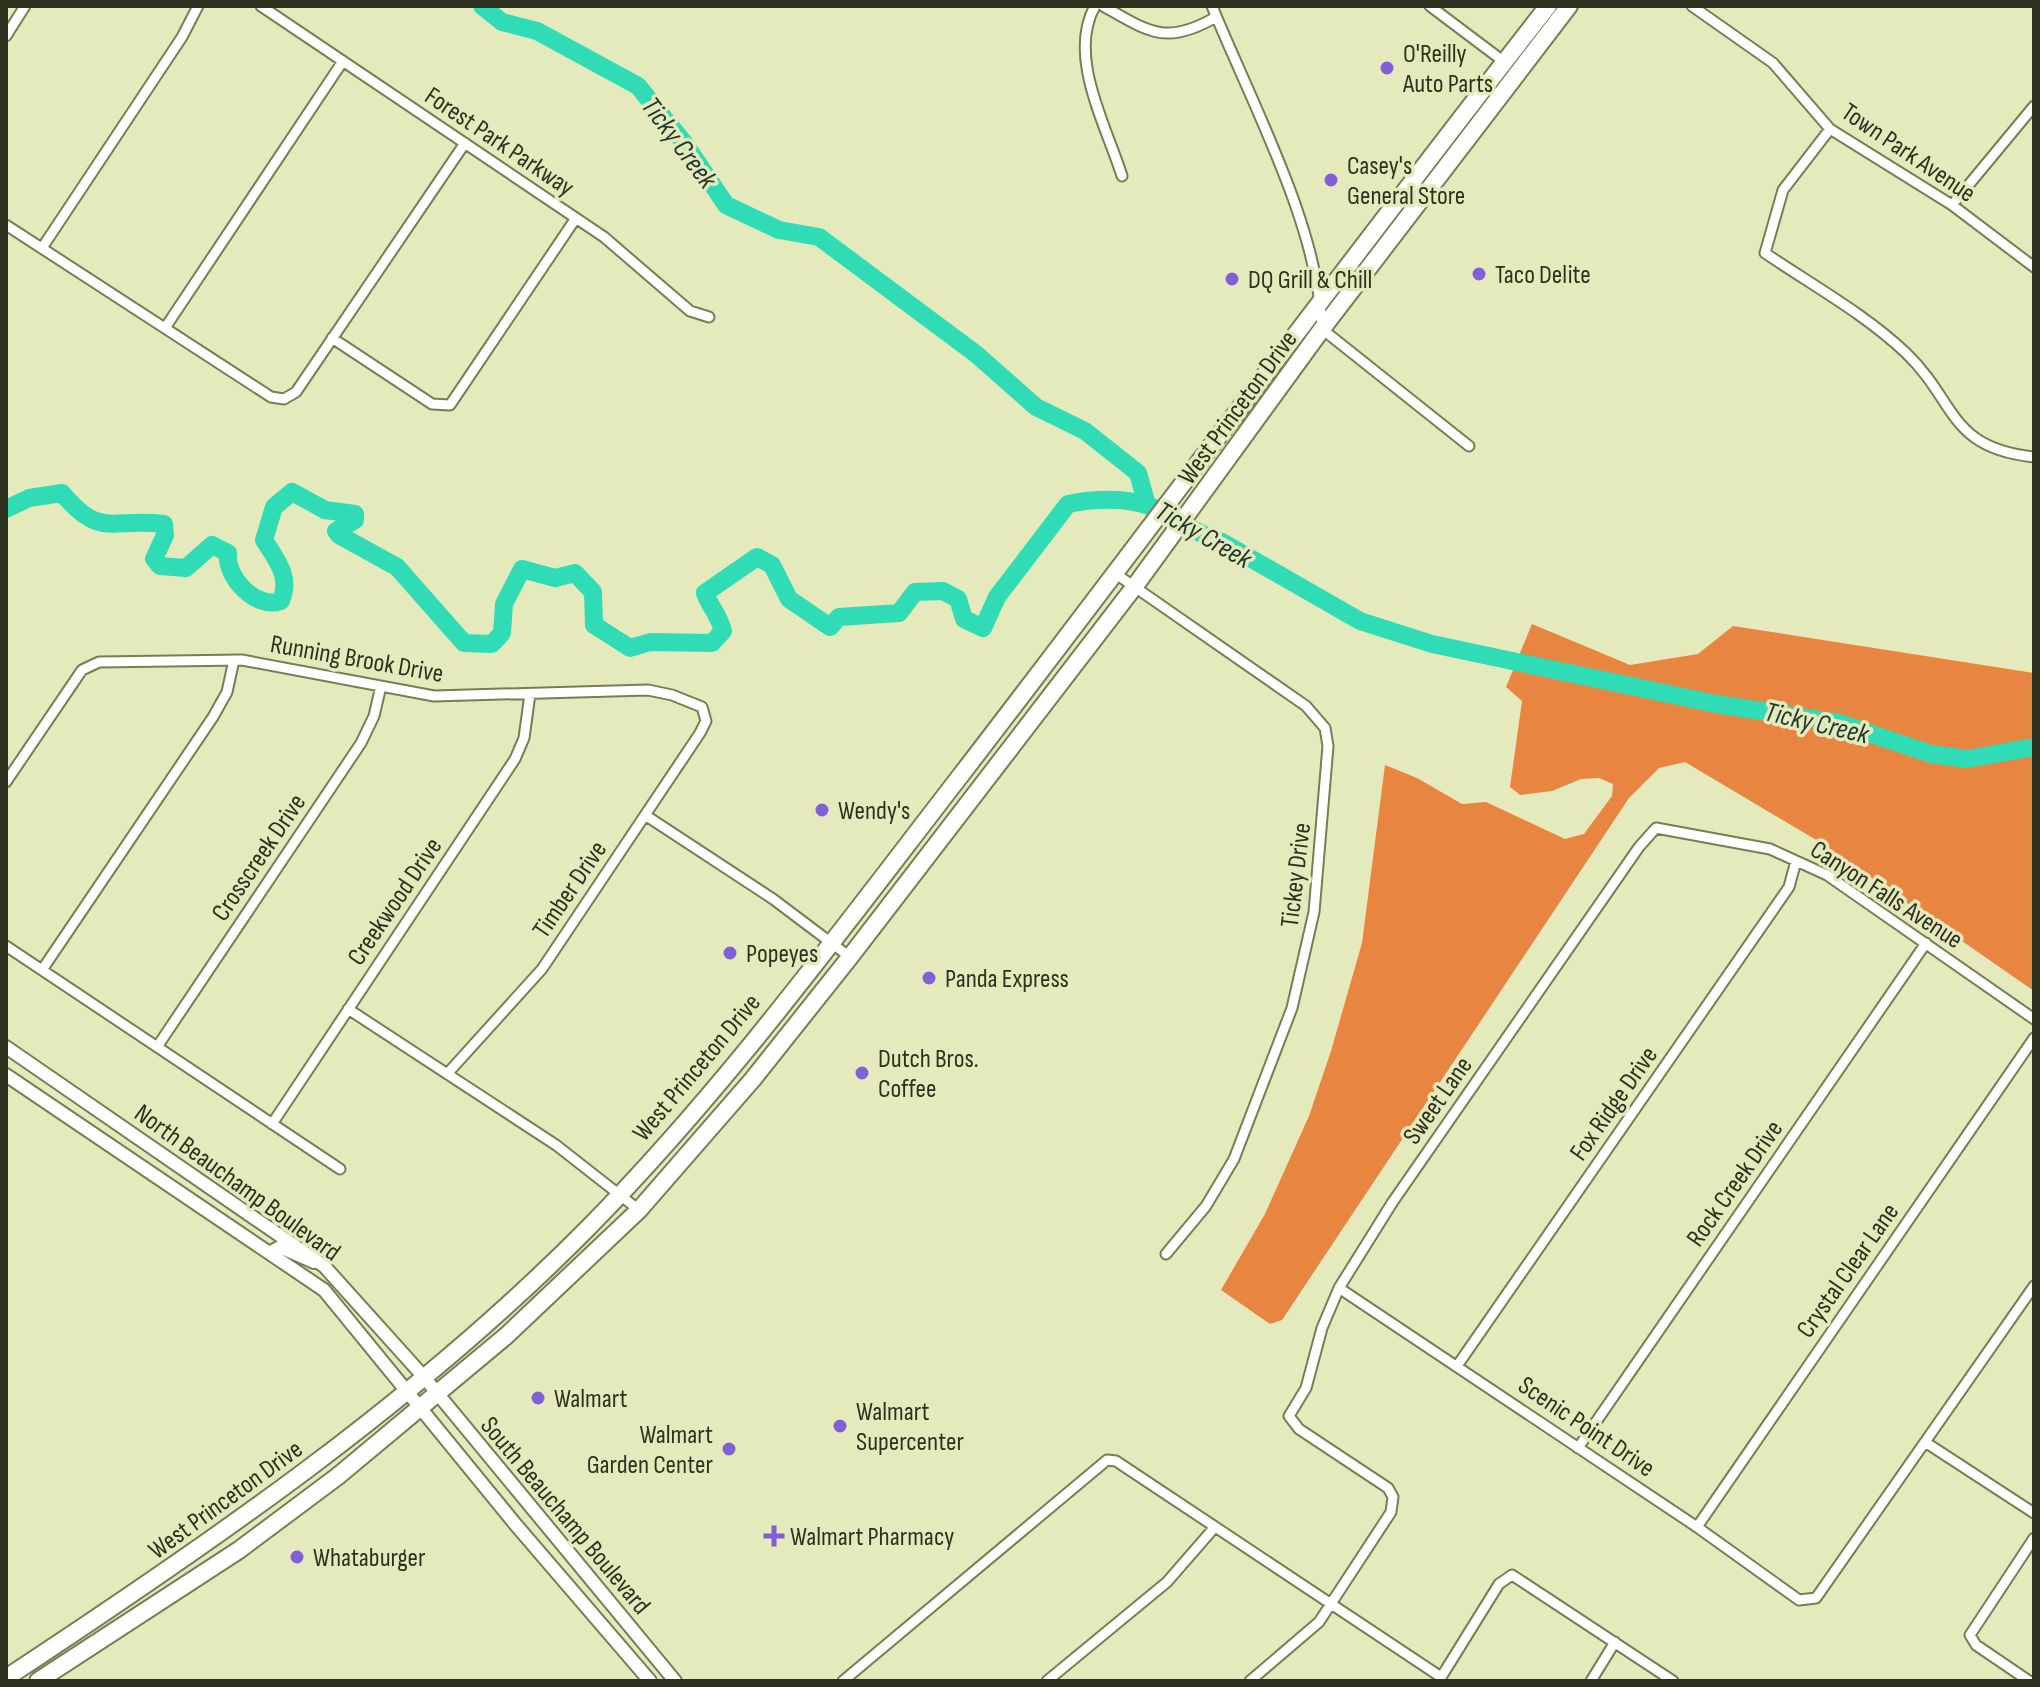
<svg xmlns="http://www.w3.org/2000/svg" width="2040" height="1687" font-family="'Sofia Sans Condensed',sans-serif">
  <style>
    .forest { fill: #e78541 }
    .lines { fill: none; stroke-linecap: round; stroke-linejoin: round }
    .river { stroke: #2fdcb5; stroke-width: 18 }
    .street-casing { stroke: #787d53; stroke-width: 13 }
    .secondary-casing { stroke: #787d53; stroke-width: 16 }
    .highway-casing { stroke: #787d53; stroke-width: 20 }
    .street { stroke: #fff; stroke-width: 9 }
    .secondary { stroke: #fff; stroke-width: 12 }
    .highway { stroke: #fff; stroke-width: 16 }
    .poi-dot { fill: #815fd9; stroke: #e5eabd; stroke-width: 3 }
    .labels { text-anchor: middle; stroke-width: 7; stroke-linejoin: round; paint-order: stroke }
    .poi-label { font-size: 26px; fill: #2f311f; stroke: #e5eabd; text-anchor: start }
    .street-label { font-size: 26px; fill: #2f311f; stroke: #e5eabd }
    .water-label { font-size: 28px; font-style: italic; fill: #1f3931; stroke: #e5eabd }
  </style>
  <rect width="100%" height="100%" fill="#e5eabd"/>
  <path class="forest" d="M1532,624L1630,665L1698,654L1733,626L2034,673V991L1818,841L1685,762L1659,768L1629,798L1282,1320L1270,1324L1221,1290L1265,1214L1309,1116L1331,1051L1362,943L1385,765L1417,778L1462,804L1486,802L1565,839L1584,834L1612,796L1613,784L1599,778L1581,779L1552,791L1520,795L1510,787L1522,701L1506,687Z"/>
  <g class="lines">
    <path class="river" d="M482,6L502,22L537,31L638,86L685,144L726,205L779,230L819,237L976,354L1036,407L1085,431L1138,473L1147,505
      M6,509L29,498L62,493C101,540 112,517 164,524L165,535L154,559L160,566L186,568L212,545L228,553C225,578 257,610 281,601C291,576 277,561 264,540L274,507L292,492L325,510L355,514V520L336,531L339,535L397,567L464,643L492,644L502,633L504,604L522,569L555,578L575,573L593,592L594,625L630,648L650,642L712,643L723,631C718,612 709,606 705,593L757,557L772,565L789,599L830,627L839,617L899,613L915,592L943,591L958,599L964,619L983,628L997,597L1068,504C1092,499 1125,497 1149,506C1175,516 1195,534 1222,542L1360,621L1432,644L1716,704L1839,723L1931,754L1967,759L2034,747"/>
    <g class="street-casing">
      <path id="street" d="M261,6L604,237L690,311L709,317
        M1095,6C1067,56 1106,125 1122,176
        M1103,6C1149,32 1166,46 1216,17
        M1212,6C1251,102 1319,227 1322,329L1469,446
        M1430,6L1507,64
        M1692,6L1773,63L1830,129L1952,205L2034,267
        M6,36L25,6
        M1830,129L1783,190L1765,253C1812,285 1865,314 1906,353C1957,402 1948,448 2034,457
        M1952,205L2034,106
        M6,225L271,397L284,399L296,392L465,143
        M42,248L182,37L198,6
        M165,328L343,61
        M332,338L432,404L450,405L576,218
        M1116,574L1306,706L1325,728L1328,746L1314,912L1292,1008L1234,1159L1206,1206L1166,1254
        M6,782L82,670L99,662L242,660L434,696L648,690L672,695L702,707L706,721L700,733L542,969L447,1074
        M645,815L773,899L850,957
        M6,946L340,1169
        M42,970L213,717L227,692L234,660
        M348,1009L556,1145L639,1210
        M157,1047L361,743L374,716L381,686
        M272,1124L515,759L524,738L530,694
        M1339,1288L1697,1527L1799,1600L1816,1598L2034,1286
        M1457,1366L1789,887L1796,861
        M1925,1442L2034,1513
        M1578,1448L1926,943
        M1697,1527L2034,1038
        M1440,1679L1499,1584L1512,1575L1673,1681
        M843,1681L1107,1460L1116,1461L1441,1677
        M1047,1681L1167,1582L1214,1528
        M1250,1681L1319,1622L1391,1512L1393,1497L1388,1488L1299,1429L1289,1416L1306,1388L1322,1328L1339,1288L1392,1203L1639,847L1656,828L1770,849L1827,875L2034,1019
        M1591,1681L1615,1642
        M2029,1681L1976,1645L1970,1635L2034,1538"/>
    </g>
    <g class="secondary-casing">
      <path id="secondary" d="M6,1047L324,1266L423,1376L675,1681
        M6,1075L324,1290L516,1525L650,1681
        M271,1252L280,1247L314,1262"/>
    </g>
    <g class="highway-casing">
      <path id="highway" d="M6,1678C211,1543 415,1403 588,1228C725,1089 842,929 961,775C1158,519 1349,260 1548,6
        M38,1681L239,1550L338,1476L506,1336L639,1210L753,1079L850,957L1135,586L1322,329L1569,6"/>
    </g>
    <use href="#street" class="street"/>
    <use href="#secondary" class="secondary"/>
    <use href="#highway" class="highway"/>
  </g>
  <g class="poi-dot">
    <circle cx="1387" cy="68" r="8"/>
    <circle cx="1331" cy="180" r="8"/>
    <circle cx="1479" cy="274" r="8"/>
    <circle cx="1232" cy="279" r="8"/>
    <circle cx="822" cy="810" r="8"/>
    <circle cx="730" cy="953" r="8"/>
    <circle cx="929" cy="978" r="8"/>
    <circle cx="862" cy="1073" r="8"/>
    <circle cx="538" cy="1398" r="8"/>
    <circle cx="840" cy="1426" r="8"/>
    <circle cx="729" cy="1449" r="8"/>
    <path d="M770 1524h8v8h8v8h-8v8h-8v-8h-8v-8h8z"/>
    <circle cx="297" cy="1557" r="8"/>
  </g>
  <g class="labels">
    <g class="poi-label">
      <text x="1403" y="62">O'Reilly<tspan x="1403" dy="30">Auto Parts</tspan></text>
      <text x="1347" y="174">Casey's<tspan x="1347" dy="30">General Store</tspan></text>
      <text x="1495" y="283">Taco Delite</text>
      <text x="1248" y="288">DQ Grill &amp; Chill</text>
      <text x="838" y="819">Wendy's</text>
      <text x="746" y="962">Popeyes</text>
      <text x="945" y="987">Panda Express</text>
      <text x="878" y="1067">Dutch Bros.<tspan x="878" dy="30">Coffee</tspan></text>
      <text x="554" y="1407">Walmart</text>
      <text x="856" y="1420">Walmart<tspan x="856" dy="30">Supercenter</tspan></text>
      <text x="713" y="1443" text-anchor="end">Walmart<tspan x="713" dy="30">Garden Center</tspan></text>
      <text x="790" y="1545">Walmart Pharmacy</text>
      <text x="313" y="1566">Whataburger</text>
    </g>
    <g class="street-label">
      <text transform="translate(500 141) rotate(34)" y="9">Forest Park Parkway</text>
      <text transform="translate(1909 152) rotate(34)" y="9">Town Park Avenue</text>
      <text transform="translate(1237 407) rotate(-54)" y="9">West Princeton Drive</text>
      <text transform="translate(357 658) rotate(10)" y="9">Running Brook Drive</text>
      <text transform="translate(258 857) rotate(-56)" y="9">Crosscreek Drive</text>
      <text transform="translate(1295 875) rotate(-83)" y="9">Tickey Drive</text>
      <text transform="translate(569 889) rotate(-56)" y="9">Timber Drive</text>
      <text transform="translate(1887 894) rotate(33)" y="9">Canyon Falls Avenue</text>
      <text transform="translate(394 901) rotate(-56)" y="9">Creekwood Drive</text>
      <text transform="translate(696 1067) rotate(-50)" y="9">West Princeton Drive</text>
      <text transform="translate(1437 1100) rotate(-55)" y="9">Sweet Lane</text>
      <text transform="translate(1613 1103) rotate(-55)" y="9">Fox Ridge Drive</text>
      <text transform="translate(238 1182) rotate(36)" y="9">North Beauchamp Boulevard</text>
      <text transform="translate(1734 1183) rotate(-55)" y="9">Rock Creek Drive</text>
      <text transform="translate(1847 1270) rotate(-55)" y="9">Crystal Clear Lane</text>
      <text transform="translate(1587 1426) rotate(34)" y="9">Scenic Point Drive</text>
      <text transform="translate(225 1499) rotate(-36)" y="9">West Princeton Drive</text>
      <text transform="translate(566 1515) rotate(50)" y="9">South Beauchamp Boulevard</text>
    </g>
    <g class="water-label">
      <text transform="translate(680 142) rotate(53)" y="10">Ticky Creek</text>
      <text transform="translate(1204 534) rotate(30)" y="10">Ticky Creek</text>
      <text transform="translate(1817 722) rotate(13)" y="10">Ticky Creek</text>
    </g>
  </g>
  <rect width="2040" height="1687" fill="none" stroke="#2f311f" stroke-width="16"/>
</svg>
